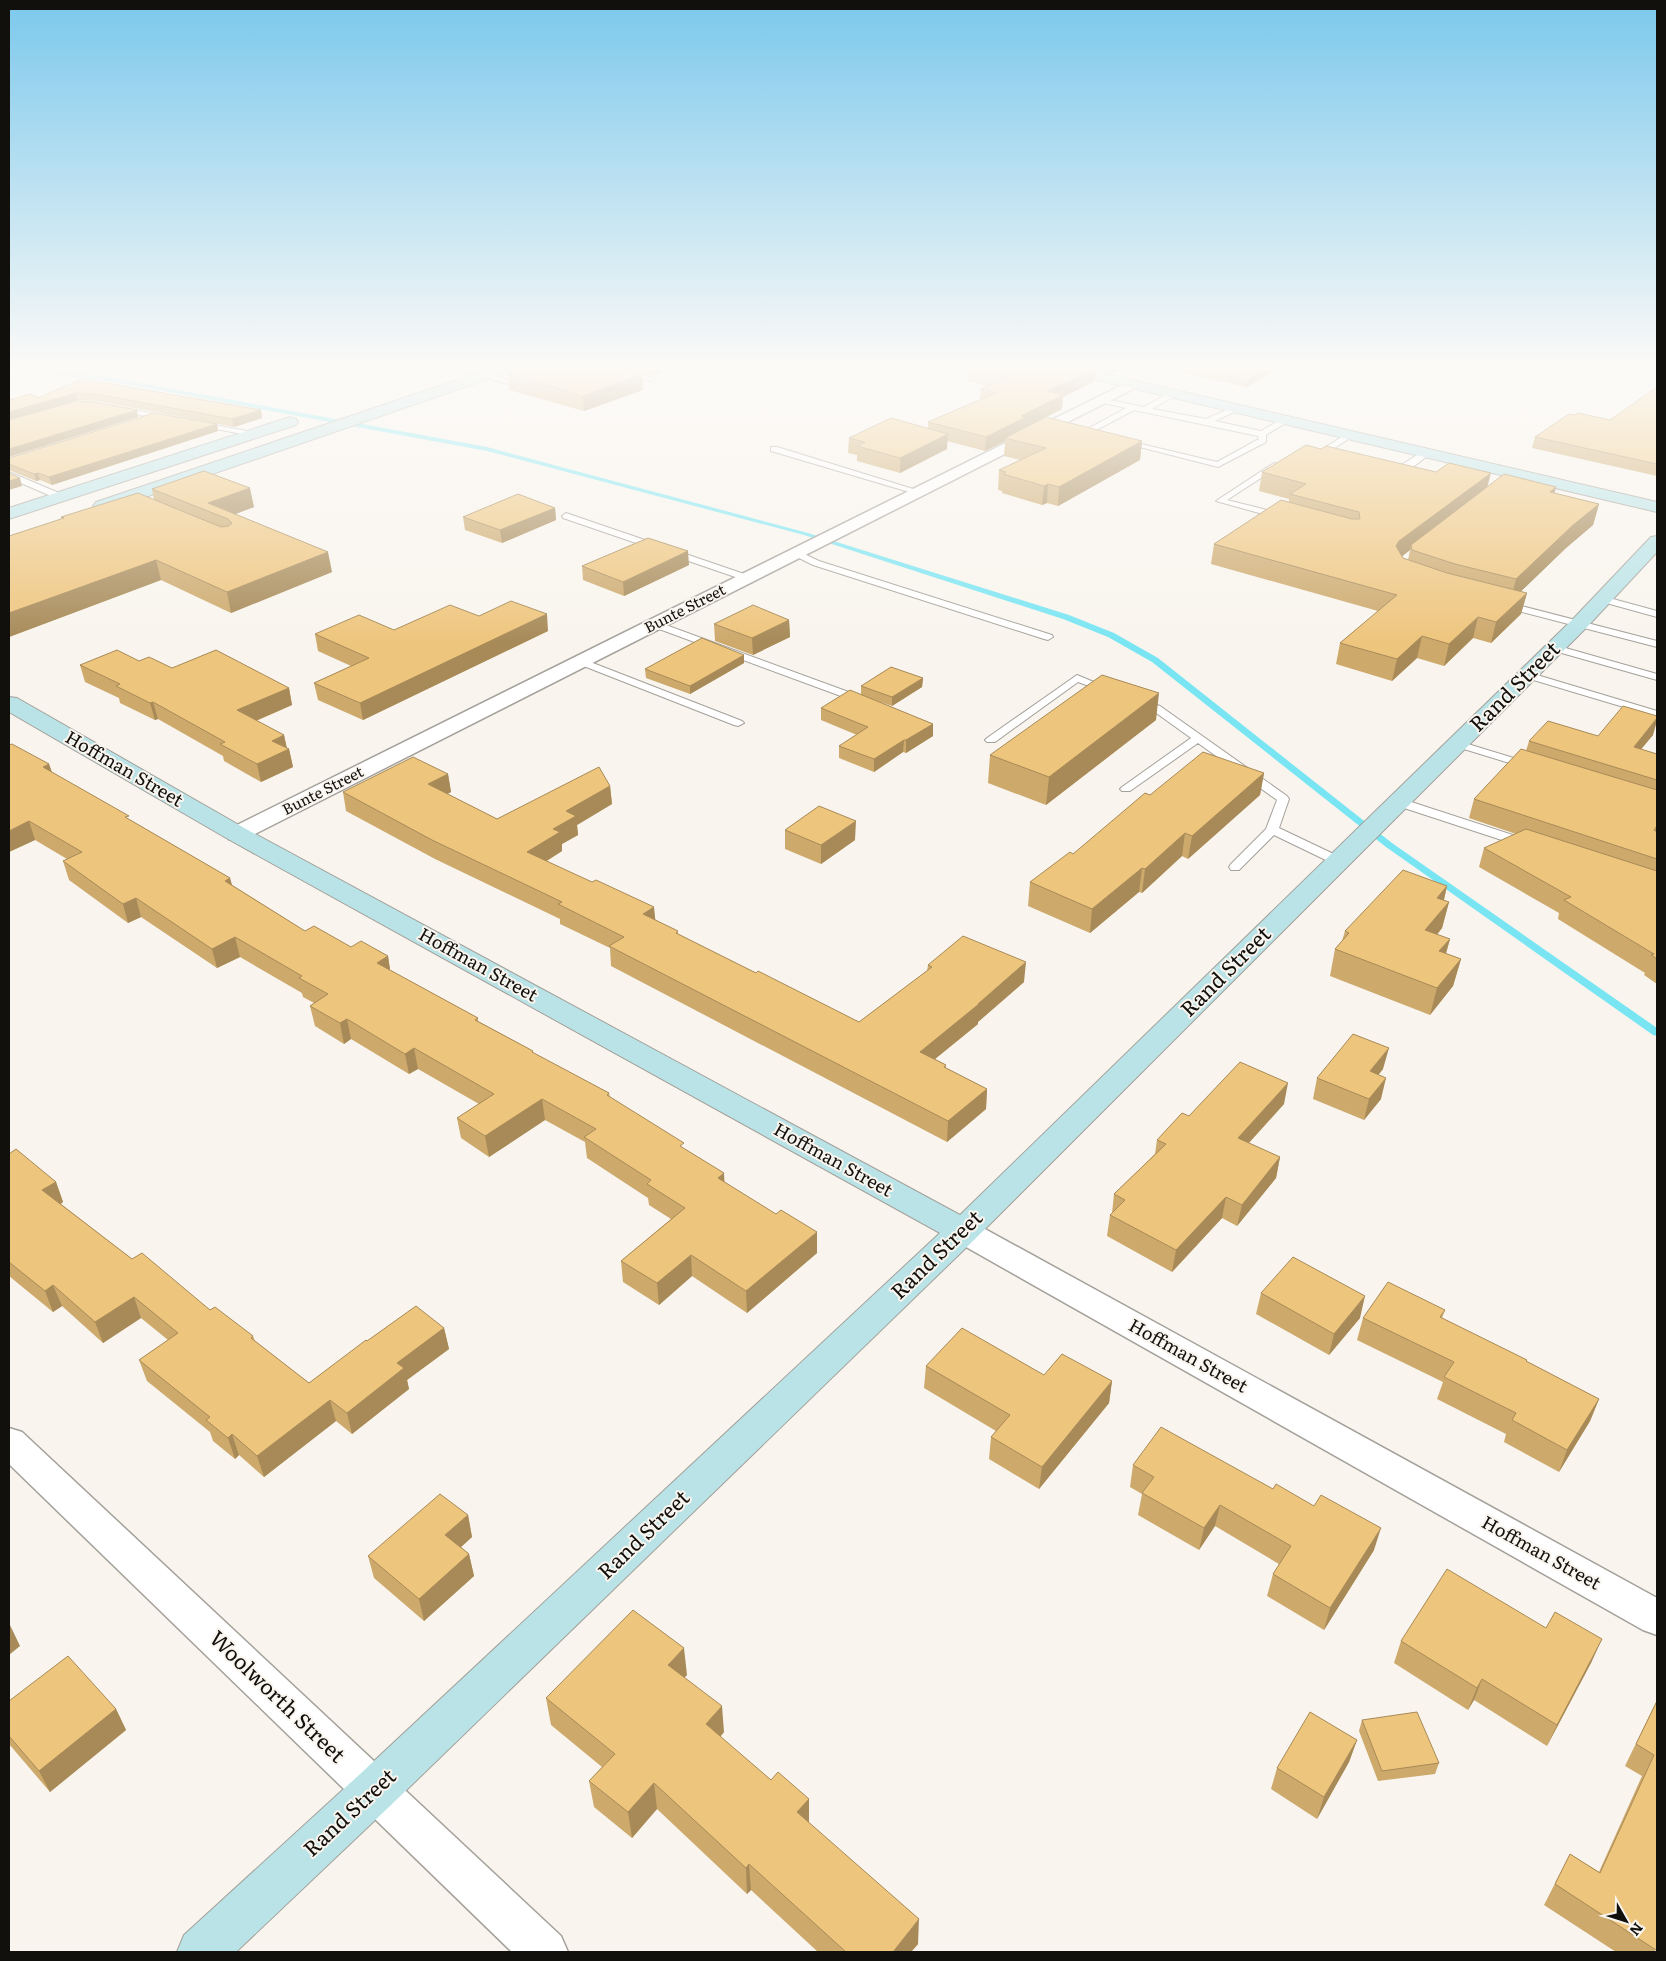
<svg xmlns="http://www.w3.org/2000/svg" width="1666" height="1961" font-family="Literata,serif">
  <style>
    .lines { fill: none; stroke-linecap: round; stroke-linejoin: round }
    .stream { fill: #79e5f3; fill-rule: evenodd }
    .lane-casing { stroke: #a4a09a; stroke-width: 2 }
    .street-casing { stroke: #a4a09a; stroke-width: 3 }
    .secondary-casing { stroke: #a4a09a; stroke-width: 2 }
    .lane { fill: #fff; fill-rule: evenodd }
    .street { fill: #fff; fill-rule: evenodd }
    .secondary { fill: #b9e3e7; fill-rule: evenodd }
    .wall { fill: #cda96c; fill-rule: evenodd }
    .shaded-wall { fill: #a78a58 }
    .building { fill: #eec57d; stroke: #a78a58 }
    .labels { text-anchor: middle; stroke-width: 4; stroke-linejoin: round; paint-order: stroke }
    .far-street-label { font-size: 15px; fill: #11100d; stroke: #f9f5ee }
    .street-label { font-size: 18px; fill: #11100d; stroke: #f9f5ee }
    .near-street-label { font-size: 21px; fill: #11100d; stroke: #f9f5ee }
  </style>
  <rect width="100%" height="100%" fill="#f9f5ee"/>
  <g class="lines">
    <path class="stream" d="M25,369H37L114,378L487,447L808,533L1069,615L1114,633L1158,658L1392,843L1657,1028V1036L1653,1035L1386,847L1152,662L1108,637L1063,619L804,535L487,451L114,382L27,371Z"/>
    <g class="lane-casing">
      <path id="lane" d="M612,369H623L656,379L652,381Z
        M483,373H489L520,384L516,386L483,377Z
        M1171,392L1178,394L1152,409L1206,419L1233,407L1237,409L1236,411L1215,421L1261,431L1282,419L1289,421L1266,435V442L1218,467L1120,442L1124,440L1217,462L1259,439L1258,436L1134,410L1089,434L1082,432L1126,408L1099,402V398L1144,407Z
        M116,407L167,416L171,418L167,420L119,411H116Z
        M197,422L253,432L257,434L253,436L200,426H197Z
        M1346,434L1353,436L1319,458L1312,456Z
        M771,447H777L923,492L916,494L771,451Z
        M1423,451L1430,453C1421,462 1400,479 1388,470L1392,467L1397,468Z
        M1274,463L1281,465L1227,500L1283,514V518H1277L1216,501Z
        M9,472L64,495L65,497L58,499L9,478Z
        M566,513L750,576L752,578L750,580H744L563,518L562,516Z
        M796,550L819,561L1052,635L1053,637L1048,640L1044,639L813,565L793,555L791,553Z
        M1602,596L1657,611V617L1599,601V597Z
        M1506,602L1657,641V647L1503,607V603Z
        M655,621L865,698L866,700L865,702H857L651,626L650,624Z
        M1555,645L1657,674V680L1551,650L1550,648Z
        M580,658L742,721L744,723L738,726L734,725L576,663L575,661L576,659Z
        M1527,672L1657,711V717L1523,677L1522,675Z
        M1077,675L1113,690L1108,693L1078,682L995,742H987L985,740L987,738Z
        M1140,699L1160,706L1287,796L1289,799L1279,828L1342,858L1344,861L1342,864H1334L1274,835L1239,870H1231L1229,867L1231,864L1266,829L1277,800L1198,743L1130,791H1122L1120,789L1122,787L1191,738L1152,710L1136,704L1135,702L1136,700Z
        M1458,741L1533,764L1535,766L1529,769L1454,746L1452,744L1454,742Z
        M1399,798L1528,840L1530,843L1524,847L1520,846L1395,805L1393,802L1395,799Z"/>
    </g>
    <g class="street-casing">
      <path id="street" d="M1132,380L1137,381L1139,384L1137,387L245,839L237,841L229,839L225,834L229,829Z
        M963,1220L974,1223L1657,1598V1635L1643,1630L952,1239L947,1231L952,1223Z
        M9,1428L22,1432L561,1936L568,1952H512L9,1464Z"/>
    </g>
    <g class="secondary-casing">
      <path id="secondary" d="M490,369H510L508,372L108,510L102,511L96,510L93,506L96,502Z
        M1050,369H1085L1657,502V512L1085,377L1052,372Z
        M290,417L296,419L298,422L296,425L9,519V508Z
        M1657,536V552L1587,627L975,1239L391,1805L236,1952H177L184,1935L359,1775L940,1233L228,839L9,712V697L17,698L246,829L960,1215L1573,619L1651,537Z"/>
    </g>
    <use href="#lane" class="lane"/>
    <use href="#street" class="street"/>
    <use href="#secondary" class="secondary"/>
  </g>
  <path class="wall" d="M523,369H669L651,376L640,372V374H642L643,390L584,411L509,390L508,374Z
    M968,369H1121L1111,373L1096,370L1095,381L1063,397L1062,409L1026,427V428L1142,441L1140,460L1058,506L1047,503L1042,505L1002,493V491L998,490L999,470L1020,460L1004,456L1005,441L985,451L947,441V449L900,473L857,461V455L848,453L849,438L928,429V422L980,400L981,389L988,386L967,381Z
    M1168,369H1278L1246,387Z
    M1648,369H1657V373L1648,371Z
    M82,379L261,410L262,418L234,427L97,401L78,400L9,420L38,398Z
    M1657,387V476L1532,448L1535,437L1575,415L1610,420Z
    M217,424L218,431L52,485L40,480L36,481L9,470V458Z
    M1262,472L1487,487L1555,493L1599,504L1593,525L1566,548L1520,592L1527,593L1521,614L1491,643L1473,638L1444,666L1417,658L1392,681L1336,664L1340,643L1378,611L1211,564L1214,544L1289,502V499L1259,491ZM1410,550L1408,560L1403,558L1402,556Z
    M152,489L254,507L235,514L332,572L231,613L161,580L9,637V536L62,519L61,517L154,500Z
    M555,508L556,520L502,543L465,530L463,517Z
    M689,565L624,596L583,580L582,566Z
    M479,616L548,631L363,720L318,700L314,683L351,666L318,651L315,634L394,630Z
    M789,620L790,637L753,655L715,641L714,624Z
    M744,655V663L690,694L646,678L645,669Z
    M139,661L172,668L289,688L292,705L256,721L284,735L287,748L289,749L293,767L261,782L224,761L223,756L158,719L155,720L120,703L119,698L85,682L80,665Z
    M923,678L922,687L892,706L874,700L933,724V736L906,753L903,752L874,772L839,758V746L857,735L821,720V708L861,694V686Z
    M1156,720L1046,805L988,783L990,755Z
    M1653,735L1641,749L1657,754V984L1644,975L1645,973L1558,919L1559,913L1479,867L1484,848L1516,834L1469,818L1474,799L1526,751L1529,741L1598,736Z
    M49,764L52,772L130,820L230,878L232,885L305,931L351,947L388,956L390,970L478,1018V1021L533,1051V1053L609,1093L610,1097L684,1149L725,1182L817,1253L747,1313L692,1276L659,1305L623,1282L621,1261L671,1219L649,1205L648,1198L587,1158L585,1142L545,1120L489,1157L461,1138L457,1118L479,1104L418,1069L409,1074L351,1039L344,1044L315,1026L310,1006L314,1003L303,997L302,993L240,957L217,968L141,917L128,923L69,880L63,861L67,859L35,840L9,852Z
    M1264,773L1260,795L1188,859L1182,856L1142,893L1139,892L1090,933L1028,906L1030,882L1073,854L1150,795Z
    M448,774L451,792L447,794L497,819L610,786L612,804L577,825L578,835L562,844V851L547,861L655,920L678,931V934L756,973L859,1022L927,971L928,965L1024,982L978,1022V1024L935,1059L946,1065V1068L987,1089L986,1109L947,1142L611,966L610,948L560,924V919L435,859L346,811L343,792Z
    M785,830L855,840L821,864L785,849Z
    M1447,886L1444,900L1449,902L1442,928L1437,935L1450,939L1446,954L1461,959L1453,986L1430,1015L1330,976L1335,949L1342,941L1345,931Z
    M1383,1069L1378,1075L1381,1099L1364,1120L1313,1099L1317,1078Z
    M1284,1104L1249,1143L1280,1157L1276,1178L1237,1226L1222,1218L1172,1272L1107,1236L1110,1215L1112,1213L1114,1194L1155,1154L1157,1140L1189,1116Z
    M9,1154L56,1182L63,1202L61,1204L132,1259L210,1310L253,1336L255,1341L309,1383L367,1341L444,1328L449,1349L407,1380L409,1389L352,1434L336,1421L264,1477L239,1455L235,1459L213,1441L210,1432L147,1381L139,1360L168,1340L141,1318L103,1343L62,1306L53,1312L9,1276Z
    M1261,1293L1360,1318L1329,1355L1256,1314Z
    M1445,1310L1442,1318L1599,1399L1590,1421L1559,1472L1504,1442L1506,1434L1437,1399L1443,1382L1357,1340L1363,1318Z
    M926,1366L1044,1375L1112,1381L1109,1403L1039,1489L989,1459L991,1437L996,1431L924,1388Z
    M1133,1465L1374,1550L1324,1630L1267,1596L1273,1574L1279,1564L1215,1526L1199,1550L1138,1515L1142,1494L1130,1487Z
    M468,1515L472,1537L461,1547L469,1554L474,1576L424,1621L374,1578L368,1556Z
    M1401,1641L1592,1661L1547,1746L1474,1700L1468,1710L1394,1663Z
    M687,1675L684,1677L724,1732L720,1737L771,1780L809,1799V1823L918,1944L911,1952H818L751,1890L747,1894L657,1809L632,1838L594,1807L589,1781L602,1767L551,1725L546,1698Z
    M1657,1700V1946L1654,1952H1616L1544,1905L1570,1854L1599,1872L1642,1776L1625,1766Z
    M9,1701L116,1709L126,1730L50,1792L9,1744Z
    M1362,1720L1439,1763L1435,1774L1378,1781L1359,1731Z
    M1357,1740L1349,1762L1317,1819L1271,1789L1277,1768Z"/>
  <path class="shaded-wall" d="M627,369H640V375L642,374L643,390L584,411L583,396Z
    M651,369H669L651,376Z
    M1096,369L1095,381L1063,397L1062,409L1026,427L1025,431L1005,438V441L985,451L986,437L1021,416L1047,391Z
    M1112,369H1121L1111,373Z
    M1267,369H1278L1246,387L1247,380Z
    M76,393L78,400L9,420V412Z
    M137,410L138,417L9,457V449Z
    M261,410L262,418L234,427L232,419Z
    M217,424L218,431L52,485L49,477Z
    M948,434L947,449L900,473V458Z
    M1142,441L1140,460L1058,506L1059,487Z
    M38,473L40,480L36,481L34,474Z
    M1491,473L1486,492L1411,545L1410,550L1395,562L1396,546L1399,541Z
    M20,478L22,486L9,490V481Z
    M1048,484L1047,503L1042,505L1044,486Z
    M1556,487L1551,508L1550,492Z
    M250,488L254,507L225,518L208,503Z
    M1599,504L1593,525L1566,548L1510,602L1516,579L1572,526Z
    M555,508L556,520L502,543L500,530Z
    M688,551L689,565L624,596L623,582Z
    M328,552L332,572L231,613L227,592Z
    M156,560L161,580L9,637V613Z
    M1527,593L1521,614L1491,643L1496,622Z
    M547,614L548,631L363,720L360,703Z
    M1478,617L1473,638L1444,666L1449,644Z
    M789,620L790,637L753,655L752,638Z
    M1422,636L1417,658L1392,681L1397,659Z
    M744,655V663L690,694V686Z
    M923,678L922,687L892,706V697Z
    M289,688L292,705L241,727L237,710Z
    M1159,693L1156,720L1046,805L1049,777Z
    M153,702L158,719L155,720L150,703Z
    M1657,718V721L1653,735L1628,765L1634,747Z
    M933,724V736L906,753V740Z
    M284,735L287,750L289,749L293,767L261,782L257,764L272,741Z
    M904,740L903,752L874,772V759Z
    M49,764L55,782L43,767Z
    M1264,773L1260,795L1188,859L1192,836Z
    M448,774L451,792L431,803L428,784Z
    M610,786L612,804L577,825L578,835L562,844V851L530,871L527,852L553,829L566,811Z
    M29,821L35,840L9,852V831Z
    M856,821L855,840L821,864V845Z
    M1185,833L1182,856L1142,893L1145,869Z
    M1142,868L1139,892L1090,933L1092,909Z
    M230,878L235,897L225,881Z
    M1447,886L1441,912L1449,902L1442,928L1418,957L1425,930L1437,898Z
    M136,898L141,917L128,923L123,904Z
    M654,907L656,926L643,914Z
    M235,937L240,957L217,968L212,949Z
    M1450,939L1442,966L1439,951Z
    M388,956L391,976L377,963Z
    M1461,959L1453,986L1430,1015L1437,988Z
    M1026,962L1024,982L978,1022V1024L919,1072L920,1052Z
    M347,1019L351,1039L344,1044L340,1023Z
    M414,1048L418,1069L409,1074L405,1054Z
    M1389,1048L1383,1069L1365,1092L1370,1071Z
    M1386,1078L1381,1099L1364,1120L1369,1099Z
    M1288,1083L1284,1104L1234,1159L1238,1138Z
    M987,1089L986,1109L947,1142L948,1121Z
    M542,1099L545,1120L489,1157L485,1136Z
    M1280,1157L1276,1178L1237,1226L1242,1205Z
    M724,1173L725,1194L718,1178Z
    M56,1182L63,1202L50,1210L42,1190Z
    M1226,1197L1222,1218L1172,1272L1176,1250Z
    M817,1232V1253L747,1313L746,1291Z
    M691,1255L692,1276L659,1305L657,1283Z
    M53,1285L62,1306L53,1312L45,1291Z
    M1365,1296L1360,1318L1329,1355L1334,1334Z
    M134,1297L141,1318L103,1343L95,1322Z
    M444,1328L449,1349L407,1380L409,1389L352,1434L347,1413L397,1363Z
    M1112,1381L1109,1403L1039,1489L1042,1467Z
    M1599,1399L1590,1421L1559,1472L1567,1450Z
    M330,1400L336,1421L264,1477L257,1456Z
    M232,1434L239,1455L235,1459L228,1438Z
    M1220,1505L1215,1526L1199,1550L1204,1528Z
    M468,1515L472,1537L450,1557L445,1535Z
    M1381,1528L1374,1550L1324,1630L1330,1608Z
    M469,1554L474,1576L424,1621L419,1599Z
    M9,1623L20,1646L9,1655Z
    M1602,1639L1592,1661L1547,1746L1557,1725Z
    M684,1648L687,1675L671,1692L668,1665Z
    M1482,1679L1474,1700L1468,1710L1477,1688Z
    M722,1706L724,1732L708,1751L706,1724Z
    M116,1709L126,1730L50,1792L39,1771Z
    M1357,1740L1349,1762L1317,1819L1324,1797Z
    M654,1783L657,1809L632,1838L628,1812Z
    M809,1799V1825L797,1812Z
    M749,1864L751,1890L747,1894L746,1868Z
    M919,1919L918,1944L911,1952H893Z"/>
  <path class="building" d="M523,369H627L625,370L642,374L583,396L508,374Z
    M971,369H1095L1047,391L1063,395L1021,416L1026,417L986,437L928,422L996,393L981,389L1007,377Z
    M1197,369H1267L1247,380Z
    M82,379L261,410L232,419L96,394L76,393L9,412V400L30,394L38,398Z
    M1657,387V464L1535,437L1569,414L1575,415L1578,413L1610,420Z
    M76,401L95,402L137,410L9,449V420Z
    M154,413L217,424L49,477L38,473L34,474L9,464V458Z
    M1046,417L1142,441L1059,487L1048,484L1044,486L1003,474L1006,472L999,470L1046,448L1005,438Z
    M891,418L948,434L900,458L857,446L865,442L849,438Z
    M1306,445L1321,449L1326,446L1436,472L1449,463L1491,473L1399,541L1396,546L1403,558L1447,573L1527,593L1496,622L1478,617L1449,644L1422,636L1397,659L1340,643L1397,595L1214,544L1281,500L1352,519H1360L1359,512L1290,494L1306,484L1262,472Z
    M204,471L250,488L208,503L328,552L227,592L156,560L9,613V536L64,518L61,517L138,493L221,527L229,526L232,523L228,519L152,489Z
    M9,473L20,478L9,481Z
    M1504,474L1556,487L1550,492L1599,504L1572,526L1516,579L1455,564L1412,550L1411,545Z
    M518,494L555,508L500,530L463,517Z
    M648,538L688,551L623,582L582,566Z
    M511,601L547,614L360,703L314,683L369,658L315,634L359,615L394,630L450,605L479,616Z
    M753,605L789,620L752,638L714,624Z
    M702,638L744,655L690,686L645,669Z
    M117,650L139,661L149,657L172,668L216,650L289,688L237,710L284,735L272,741L289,749L257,764L220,744L225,742L153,702L150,703L116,686L120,684L80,665Z
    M891,667L923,678L892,697L861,686Z
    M1102,675L1159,693L1049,777L990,755Z
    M850,690L933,724L906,740H904L874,759L839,746L868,727L821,708Z
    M1623,706L1657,716V718L1634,747L1657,754V780L1529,741L1548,721L1598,736Z
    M12,744L49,764L43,767L129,816L125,817L230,878L225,881L305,931L314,926L351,947L361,941L388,956L377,963L478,1018L475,1020L533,1051L532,1052L609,1093L607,1095L684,1143L680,1146L724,1173L718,1178L776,1214L781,1210L817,1232L746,1291L691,1255L657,1283L621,1261L685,1208L647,1184L651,1180L584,1137L596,1129L542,1099L485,1136L457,1118L494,1094L414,1048L405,1054L347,1019L340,1023L310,1006L328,994L299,978L302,976L235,937L212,949L136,898L123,904L63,861L82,852L29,821L9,831V745Z
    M1521,749L1657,790V826L1654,830L1657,832V859L1474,799Z
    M1203,752L1264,773L1192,836L1185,833L1145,869L1142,868L1092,909L1030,882L1070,852L1073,854L1145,793L1150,795Z
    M413,757L448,774L428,784L497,819L599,767L610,786L566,811L576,816L553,829L560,832L527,852L592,882L596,880L654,907L643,914L678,931L676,933L756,973L758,971L859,1022L932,967L928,965L963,936L1026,962L978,1004H979L920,1052L946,1065L944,1067L987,1089L948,1121L609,946L624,937L558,904L562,902L432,840L343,792Z
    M819,806L856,821L821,845L785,830Z
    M1526,829L1657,871V959L1651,955L1654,954L1564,900L1571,897L1484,848Z
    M1403,870L1447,886L1437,898L1449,902L1425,930L1450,939L1439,951L1461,959L1437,988L1335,949L1349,933L1345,931Z
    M1353,1034L1389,1048L1370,1071L1386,1078L1369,1099L1317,1078Z
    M1240,1062L1288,1083L1238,1138L1280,1157L1242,1205L1226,1197L1176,1250L1110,1215L1125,1200L1114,1194L1166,1144L1157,1140L1182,1113L1189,1116Z
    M16,1149L56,1182L42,1190L132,1259L142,1253L210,1310L215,1307L253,1336L251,1338L309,1383L366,1340L367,1341L416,1306L444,1328L397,1363L404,1368L347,1413L330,1400L257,1456L232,1434L228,1438L206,1420L210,1417L139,1360L178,1333L134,1297L95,1322L53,1285L45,1291L9,1262V1154Z
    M1293,1257L1365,1296L1334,1334L1261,1293Z
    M1388,1282L1445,1310L1440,1317L1527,1360L1526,1361L1599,1399L1567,1450L1512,1420L1516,1413L1444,1377L1454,1362L1363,1318Z
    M962,1328L1044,1375L1062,1354L1112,1381L1042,1467L991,1437L1010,1415L926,1366Z
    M1161,1427L1273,1489L1276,1484L1314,1506L1321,1495L1381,1528L1330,1608L1273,1574L1291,1546L1220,1505L1204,1528L1142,1493L1154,1477L1133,1465Z
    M440,1494L468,1515L445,1535L469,1554L419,1599L368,1556Z
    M1447,1569L1546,1628L1555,1612L1602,1639L1557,1725L1482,1679L1477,1688L1401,1641Z
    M633,1610L684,1648L668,1665L722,1706L706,1724L771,1780L778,1772L809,1799L797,1812L919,1919L893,1952H846L749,1864L746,1868L654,1783L628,1812L589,1781L615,1754L546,1698Z
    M68,1656L116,1709L39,1771L9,1736V1701Z
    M1657,1701V1946L1656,1950L1555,1884L1570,1854L1600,1873L1654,1755L1636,1744Z
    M1310,1712L1357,1740L1324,1797L1277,1768Z
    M1417,1712L1439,1763L1382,1771L1362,1720Z"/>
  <linearGradient id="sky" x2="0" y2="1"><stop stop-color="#7bc8ec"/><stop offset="0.57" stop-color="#fcfaf7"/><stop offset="1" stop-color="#fcfaf7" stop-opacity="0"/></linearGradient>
  <rect width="1666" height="643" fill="url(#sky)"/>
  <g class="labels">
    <g class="far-street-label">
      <text transform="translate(685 609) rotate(-27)" y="5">Bunte Street</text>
      <text transform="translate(323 791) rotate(-27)" y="5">Bunte Street</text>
    </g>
    <g class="street-label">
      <text transform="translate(124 769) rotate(30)" y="6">Hoffman Street</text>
      <text transform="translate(478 965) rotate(29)" y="6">Hoffman Street</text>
      <text transform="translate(833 1160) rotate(29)" y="6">Hoffman Street</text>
      <text transform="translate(1188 1356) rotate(29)" y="6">Hoffman Street</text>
      <text transform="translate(1541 1553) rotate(29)" y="6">Hoffman Street</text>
    </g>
    <g class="near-street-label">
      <text transform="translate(1515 687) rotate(-45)" y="7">Rand Street</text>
      <text transform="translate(1226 972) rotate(-45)" y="7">Rand Street</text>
      <text transform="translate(937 1255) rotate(-44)" y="7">Rand Street</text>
      <text transform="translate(644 1535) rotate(-44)" y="7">Rand Street</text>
      <text transform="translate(277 1697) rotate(44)" y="7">Woolworth Street</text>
      <text transform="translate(350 1813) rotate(-43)" y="7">Rand Street</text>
    </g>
  </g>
  <rect width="1666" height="1961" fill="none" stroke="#11100d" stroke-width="20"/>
  <g transform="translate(1626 1921) rotate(129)" stroke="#f9f5ee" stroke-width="4" paint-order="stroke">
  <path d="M0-4L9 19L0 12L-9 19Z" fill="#11100d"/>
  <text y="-8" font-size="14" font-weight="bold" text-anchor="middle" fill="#11100d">N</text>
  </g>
</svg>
